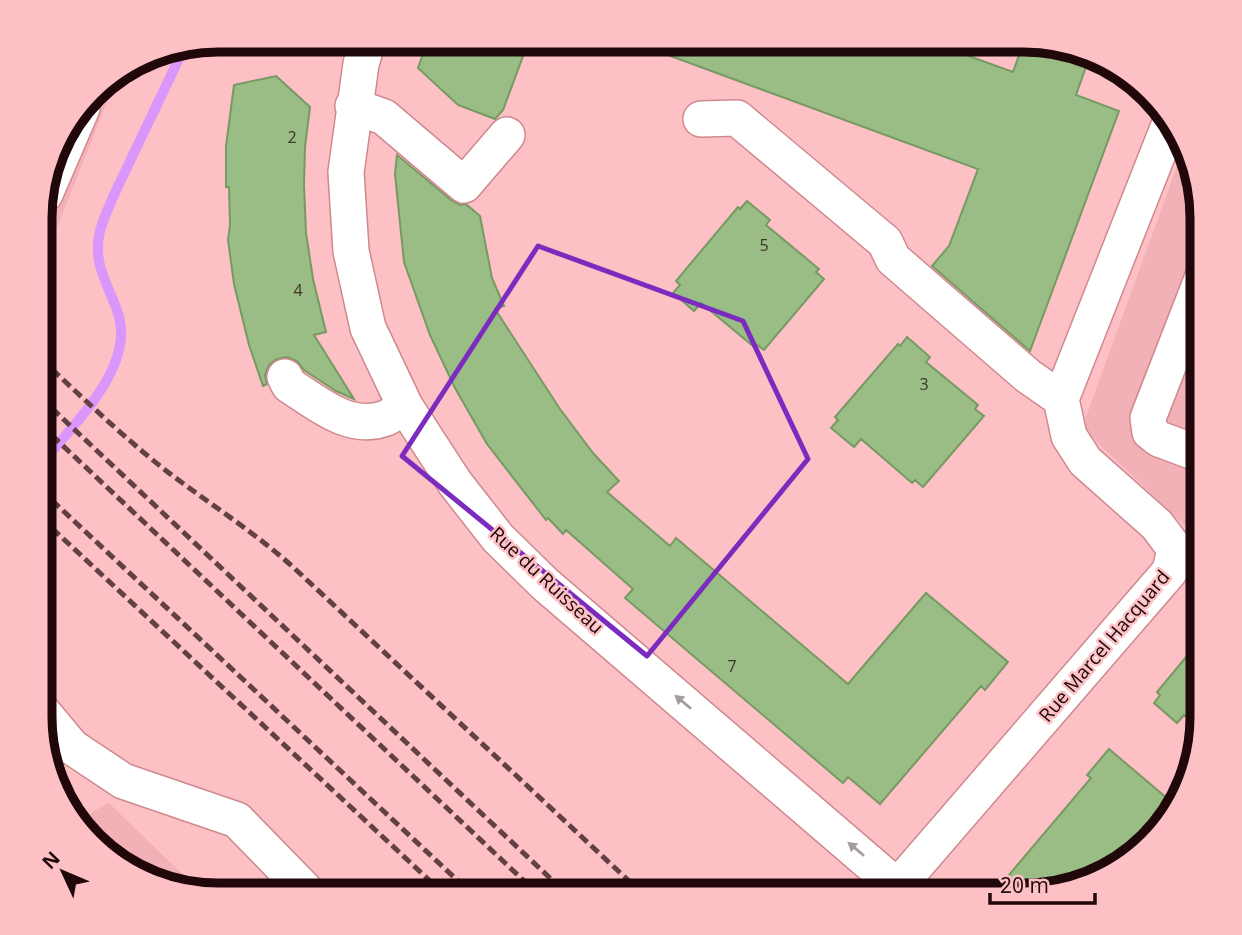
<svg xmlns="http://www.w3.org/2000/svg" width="1242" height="935" font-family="'Open Sans',sans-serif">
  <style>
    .built { fill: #f2b1b6 }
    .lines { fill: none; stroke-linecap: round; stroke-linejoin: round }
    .stream { stroke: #db96fb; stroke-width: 10 }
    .building { fill: #9abd85; stroke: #779963; stroke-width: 2 }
    .minor-casing { stroke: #cf898e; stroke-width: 38 }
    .minor { stroke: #fff; stroke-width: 35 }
    .rail { stroke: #634043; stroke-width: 5; stroke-dasharray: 10 5; stroke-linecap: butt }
    .oneway { fill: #a59c9d }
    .marked { fill: none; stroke: #7b2cbf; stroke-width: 5; stroke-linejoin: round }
    .labels { text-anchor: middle; stroke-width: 5; stroke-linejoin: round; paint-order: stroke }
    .number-label { font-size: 16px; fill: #3e3429 }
    .street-label { font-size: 19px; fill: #1f070a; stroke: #fdc1c5 }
    .rim { fill: none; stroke: #1f070a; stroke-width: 9 }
  </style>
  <rect width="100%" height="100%" fill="#fdc1c5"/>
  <path class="built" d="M118,74V75L42,265V195L64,130L101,84Z
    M1185,144L1202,218L1201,541L1082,428Z
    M109,803L202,893L151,881L101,851L84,829L92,812Z"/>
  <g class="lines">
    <path class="stream" d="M41,464C72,426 136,367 118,313C108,284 92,263 100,231C107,206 121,181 132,157C150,120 167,83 185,46"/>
  </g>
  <path class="building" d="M428,40H529L503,110L495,119L458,105L418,68Z
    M638,40L927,41L1013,72L1024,41H1033L1088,61L1076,95L1119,111L1030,351L932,266L949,246L978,169L638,44Z
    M276,76L310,107L305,147L304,185L306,233L313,279L326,332L314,335L354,399L336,391L304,370L297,361L287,357L277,359L269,365L265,375L267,384L263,386L249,345L234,284L228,240L230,225L229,187H226V146L234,85Z
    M397,155L451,200L460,205L466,204L480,216L492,278L504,306L495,309L560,409L593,453L619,481L607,492L670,546L676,538L848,684L926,593L1008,662L985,690L981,686L880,804L848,777L843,783L625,598L633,589L566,530L563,534L548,518L546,520L487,444L455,388L430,335L404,262L395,174Z
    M747,201L770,220L766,225L819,269L816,272L824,279L764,350L756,344L753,346L701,303L694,311L673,293L680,285L676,281L738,207L740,209Z
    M907,337L930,357L926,362L978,405L975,409L984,416L923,487L915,480L912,483L861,439L854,447L831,428L838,420L835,417L898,344L900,346Z
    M1201,639V730L1184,715L1177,723L1154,703L1160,695L1157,692Z
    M1109,749L1175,805L1158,834L1113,868L1104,861L1089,880L1024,895H992L1091,778L1087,775Z"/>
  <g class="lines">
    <g class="minor-casing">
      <path id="minor" d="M368,40L361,64L346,172L351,251L368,328L405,406L455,483L498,538L545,584L907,895
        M353,106L384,117L464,185L507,135
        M701,119L737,118L885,242L893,259L1028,376L1061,399
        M42,195L45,194L82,108
        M285,377L289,385C317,403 350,432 386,418C392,415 399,410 405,406
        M1202,455L1159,439L1150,432L1148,418L1202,279
        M41,710L72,747L123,781L237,820L309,894
        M898,886L1170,571L1175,549L1157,525L1085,461L1069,436L1061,399L1170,123"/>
    </g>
    <use href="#minor" class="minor"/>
    <path class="rail" d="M41,359C83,398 124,438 169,473C210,504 254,532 293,567L644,895
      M41,398L568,895
      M41,425L539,895
      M41,490L473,895
      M41,518L444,894"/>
  </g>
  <defs><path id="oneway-solid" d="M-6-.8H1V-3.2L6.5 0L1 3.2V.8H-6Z" transform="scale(1.75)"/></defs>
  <g class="oneway">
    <use href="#oneway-solid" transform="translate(683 702) rotate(-140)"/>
    <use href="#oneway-solid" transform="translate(856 849) rotate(-140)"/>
  </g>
  <path class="marked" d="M538,246L743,321L808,459L647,656L402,456Z"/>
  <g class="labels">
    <g class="number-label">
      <text x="292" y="143">2</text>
      <text x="764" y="251">5</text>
      <text x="298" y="296">4</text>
      <text x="924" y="390">3</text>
      <text x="732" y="672">7</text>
    </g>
    <g class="street-label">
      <text transform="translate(547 580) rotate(43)" y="7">Rue du Ruisseau</text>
      <text transform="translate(1104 646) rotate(-50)" y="7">Rue Marcel Hacquard</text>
    </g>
  </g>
  <path d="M0 0H1242V935H0ZM218 52H1024A166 166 0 0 1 1190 218V717A166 166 0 0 1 1024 883H218A166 166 0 0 1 52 717V218A166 166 0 0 1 218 52Z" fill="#fdc1c5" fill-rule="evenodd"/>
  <path class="rim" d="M218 52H1024A166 166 0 0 1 1190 218V717A166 166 0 0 1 1024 883H218A166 166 0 0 1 52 717V218A166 166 0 0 1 218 52Z"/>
  <g transform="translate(63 872) rotate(314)" stroke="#fdc1c5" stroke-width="5" paint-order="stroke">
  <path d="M0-5L12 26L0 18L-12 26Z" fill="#1f070a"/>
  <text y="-10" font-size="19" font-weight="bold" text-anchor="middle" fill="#1f070a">N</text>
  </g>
  <path d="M990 893v10h105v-10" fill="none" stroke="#1f070a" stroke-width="3.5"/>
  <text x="1000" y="893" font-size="21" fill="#1f070a" stroke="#fdc1c5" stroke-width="5" paint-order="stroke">20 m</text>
</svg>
